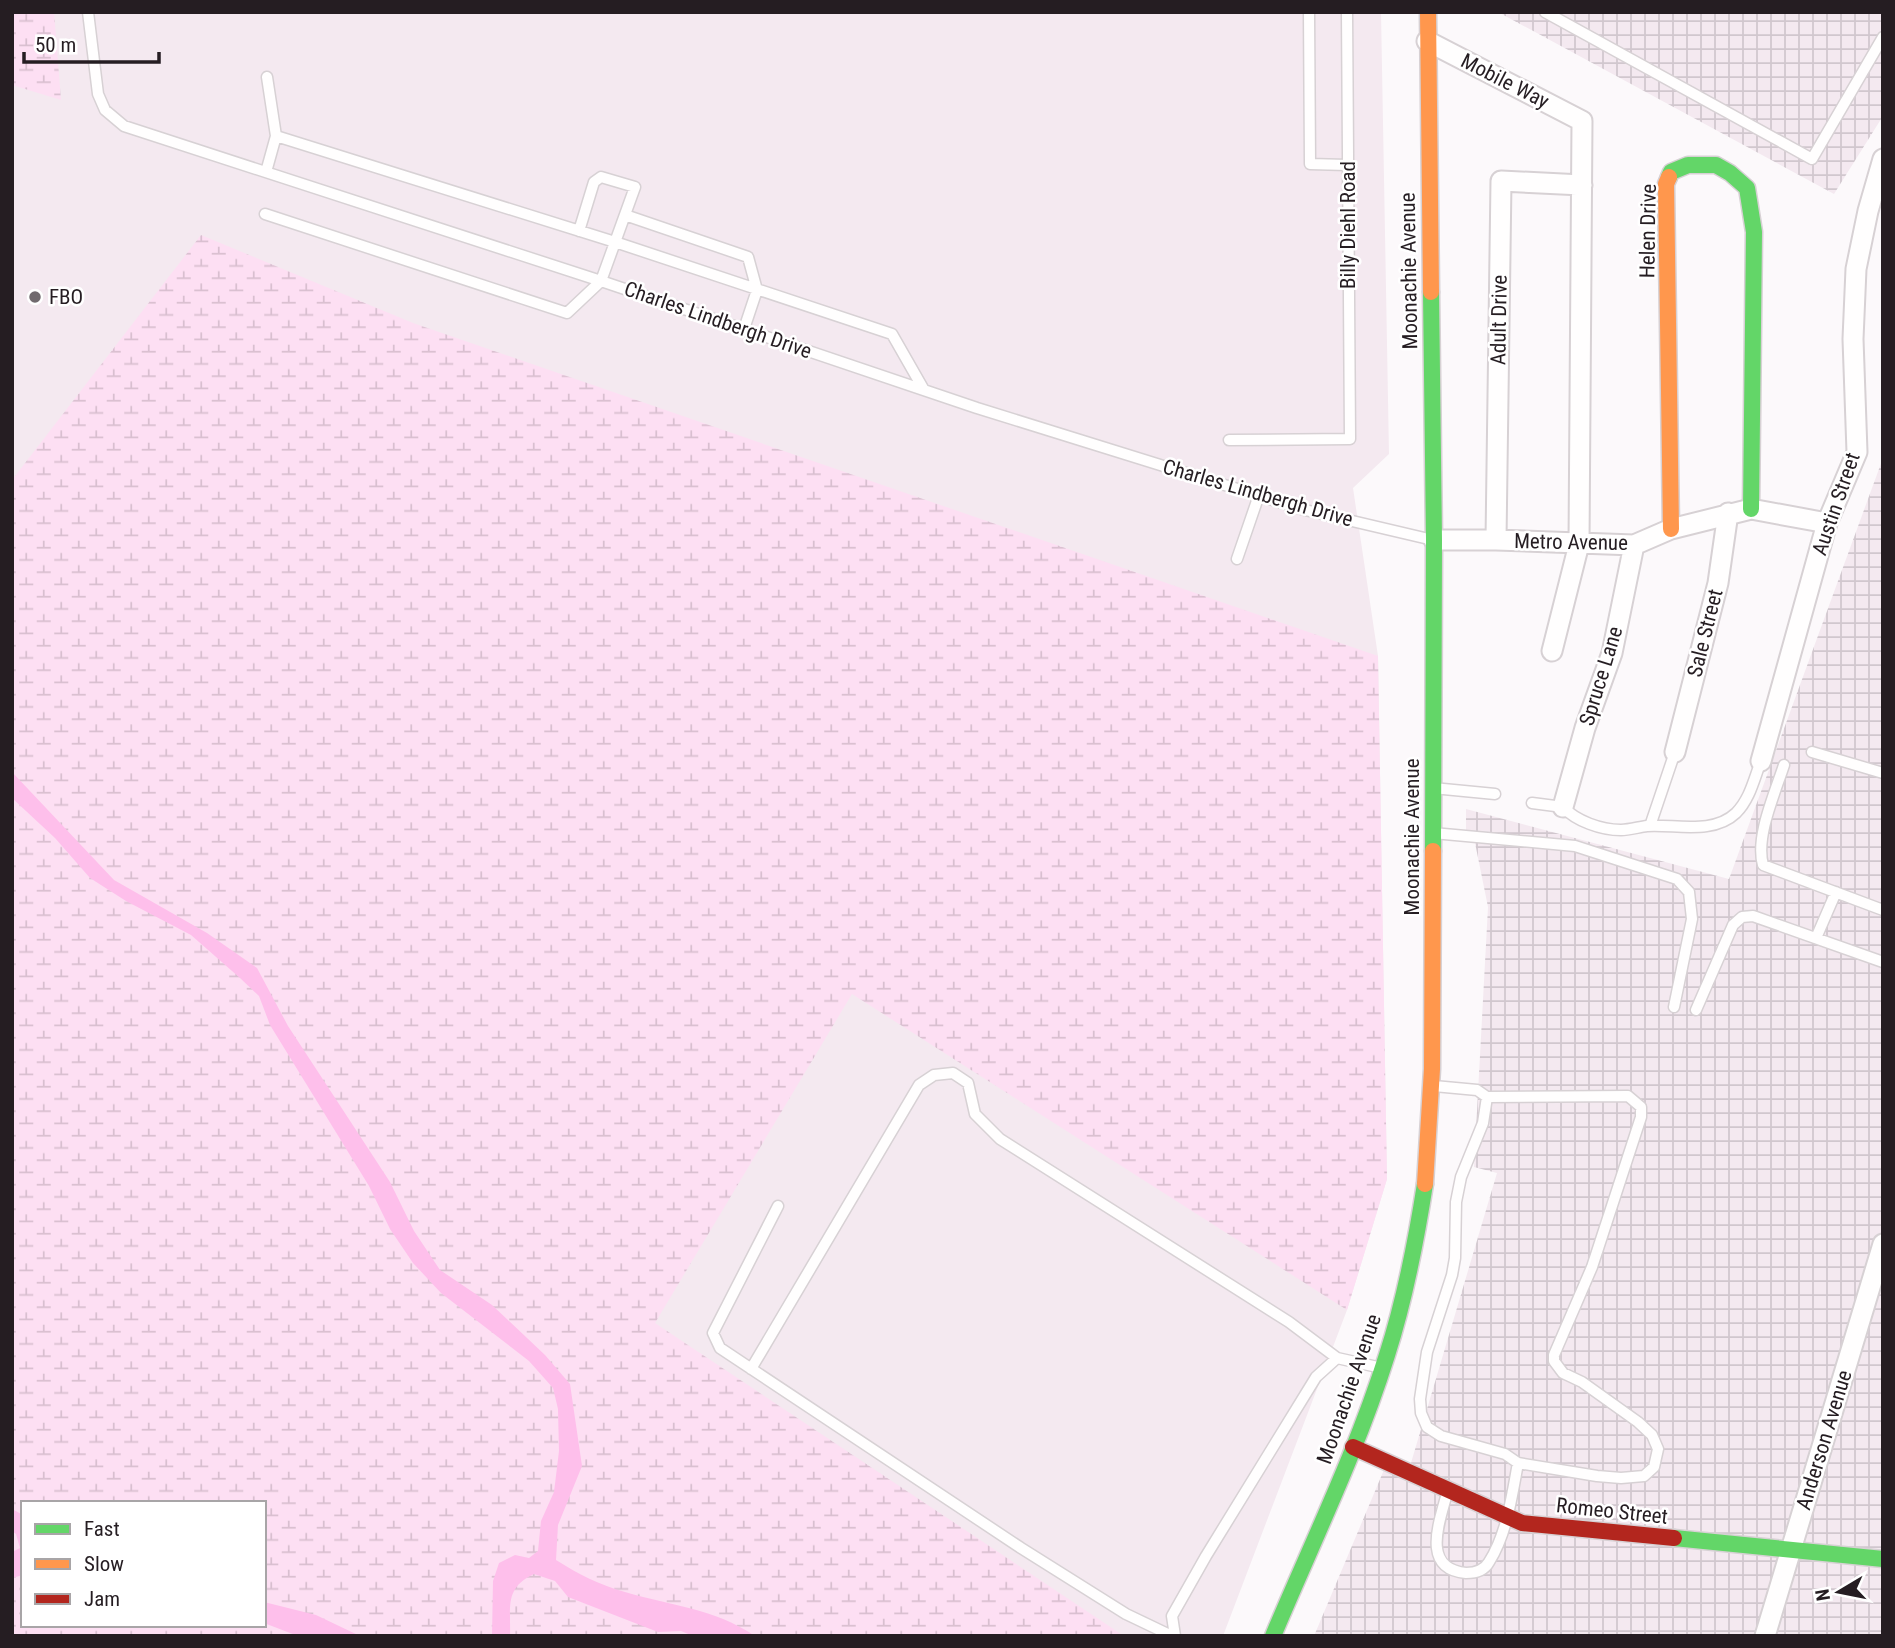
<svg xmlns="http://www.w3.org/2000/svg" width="1895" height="1648" font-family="'Roboto Condensed',sans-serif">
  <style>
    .built { fill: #f4e9f0; fill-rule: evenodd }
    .industrial { fill: url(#industrial-grid) }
    .wetland { fill: url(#wetland-marsh); fill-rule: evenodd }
    .water { fill: #febfeb }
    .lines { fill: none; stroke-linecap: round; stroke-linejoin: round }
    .lane-casing { stroke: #d7d1d4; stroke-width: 13 }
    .street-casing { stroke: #d7d1d4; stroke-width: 23 }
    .fast-casing { stroke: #d7d1d4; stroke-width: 19 }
    .slow-casing { stroke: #d7d1d4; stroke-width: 19 }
    .jam-casing { stroke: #d7d1d4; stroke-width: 19 }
    .lane { stroke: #fffefe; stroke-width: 10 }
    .street { stroke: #fffefe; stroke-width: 19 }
    .fast { stroke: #63d668; stroke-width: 16 }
    .slow { stroke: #ff974d; stroke-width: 16 }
    .jam { stroke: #b3261e; stroke-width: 16 }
    .poi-dot { fill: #706a6e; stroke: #fff; stroke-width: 2.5 }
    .labels { text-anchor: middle; stroke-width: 5; stroke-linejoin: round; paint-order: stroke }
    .street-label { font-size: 21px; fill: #251d22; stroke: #fff }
    .poi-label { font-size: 21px; fill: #251d22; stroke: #fff; text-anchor: start }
  </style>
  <defs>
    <pattern id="industrial-grid" width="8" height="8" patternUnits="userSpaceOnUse" patternTransform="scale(1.75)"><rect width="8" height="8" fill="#f4e9f0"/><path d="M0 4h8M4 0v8" fill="none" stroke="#d1c7ce"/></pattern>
    <pattern id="wetland-marsh" width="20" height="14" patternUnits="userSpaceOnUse" patternTransform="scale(1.75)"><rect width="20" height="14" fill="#fddff3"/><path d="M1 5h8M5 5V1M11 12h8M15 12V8" fill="none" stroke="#d9bfd0"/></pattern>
  </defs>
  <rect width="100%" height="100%" fill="#fcf9fb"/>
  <path class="built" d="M12,12H1381L1389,454L1353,488L1378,656L1387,1179L1347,1310L1223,1636H12ZM23,1503H264V1625H23Z"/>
  <path class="industrial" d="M1498,12H1883V116L1834,194Z
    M1883,458V1636H1314L1386,1465L1408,1473L1497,1173L1474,1167L1488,907L1473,833L1466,832V809L1729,879Z"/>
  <path class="wetland" d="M12,12H54L61,100L12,85Z
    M201,235L413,323L1378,656L1387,1179L1347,1310L852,994L655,1323L1124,1636H12V480ZM23,1503H264V1625H23Z"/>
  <path class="water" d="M12,772L114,880L207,933L257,968L288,1026L390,1182L414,1231L440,1270L492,1305L545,1355L570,1384L582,1466L558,1525L556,1560C578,1574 600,1585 625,1592C671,1606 714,1608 755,1636H693L681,1631L658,1632L568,1597L555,1581L534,1574C504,1588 511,1607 510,1636H492L493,1581L499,1563L515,1555L529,1558L538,1551L541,1521L554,1492L559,1451L558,1409L553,1388L529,1361L441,1293L413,1263L390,1229L369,1186L270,1025L259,996L240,978L191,935L126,901L90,878L55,838L12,798Z
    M12,1509L23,1515V1575L12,1578V1552L20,1548L16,1534L12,1531Z
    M264,1602L316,1615L360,1636H298L264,1623Z"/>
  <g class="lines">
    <g class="lane-casing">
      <path id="lane" d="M88,12L98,94L105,110L124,126L601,281L977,408L1305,510L1433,540
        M1309,12L1310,164L1347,165
        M1545,12L1812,159L1883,37
        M276,136L615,242L892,334L924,390
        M266,172L276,136L267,77
        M265,214L567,313L601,281L635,187L601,177L594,182L579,231
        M625,215L748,257L757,290L744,329
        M1229,440L1350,439L1347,12
        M1237,559L1259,495
        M1812,752L1883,773
        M1784,765C1775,793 1755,837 1763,865L1883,910
        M1433,788L1495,794
        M1532,803L1563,807C1576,821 1601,830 1621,830C1629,830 1639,827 1647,826C1675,824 1713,835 1736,813C1750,799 1754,779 1761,761
        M1650,826L1675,752
        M1433,833L1575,846L1677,879L1689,892L1692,919L1674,1007
        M1816,938L1836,892
        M1696,1010L1733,925L1742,917L1753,916L1883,962
        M1434,1086L1477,1090L1487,1097L1628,1096L1641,1107V1117L1592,1267L1554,1355V1361L1563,1373L1582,1382L1638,1422L1652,1435L1658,1449L1654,1467L1644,1476L1621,1478L1597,1476L1518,1463L1505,1454L1441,1436L1427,1427L1421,1413L1420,1399L1427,1352L1452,1275L1455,1258L1456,1202L1461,1177L1483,1123L1487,1097
        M778,1206L713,1333L720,1348L1021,1548L1126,1614L1172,1636
        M751,1369L919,1085L934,1075L953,1073L968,1083L975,1114L1000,1139L1289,1322L1337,1358
        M1447,1493C1440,1521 1420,1569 1466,1573C1475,1573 1484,1571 1489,1562C1507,1534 1512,1495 1518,1463
        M1175,1636L1172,1616L1206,1556L1316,1377L1337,1358L1382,1368"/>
    </g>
    <g class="street-casing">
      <path id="street" d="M1427,41L1582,121L1579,544L1552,651
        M1434,540H1496L1634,545L1671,529L1751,509L1827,523
        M1496,540L1501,181L1582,185
        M1675,752L1718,583L1728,513
        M1761,761L1827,523L1857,452L1853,339L1856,269L1868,211L1883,159
        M1563,807L1585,728L1612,653L1634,545
        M1765,1636L1883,1244"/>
    </g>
    <g class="fast-casing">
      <path id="fast" d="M1669,177L1671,172L1688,165H1716L1730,173L1747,188L1754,232L1751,509
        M1431,292L1434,540L1433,851
        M1674,1538L1883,1559
        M1273,1636C1312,1543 1357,1451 1387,1355C1405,1299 1416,1242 1425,1184"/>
    </g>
    <g class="slow-casing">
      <path id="slow" d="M1428,12L1431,292
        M1669,177L1666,184L1671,529
        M1425,1184L1432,1069L1433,851"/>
    </g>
    <g class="jam-casing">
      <path id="jam" d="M1353,1447L1522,1523L1674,1538"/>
    </g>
    <use href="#lane" class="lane"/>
    <use href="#street" class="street"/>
    <use href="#fast" class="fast"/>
    <use href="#slow" class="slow"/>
    <use href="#jam" class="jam"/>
  </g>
  <circle class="poi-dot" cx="35" cy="297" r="7"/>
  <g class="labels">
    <g class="street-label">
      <text transform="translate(1505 81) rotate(27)" y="7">Mobile Way</text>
      <text transform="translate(1348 225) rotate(-90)" y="7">Billy Diehl Road</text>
      <text transform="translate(1648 231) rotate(-89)" y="7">Helen Drive</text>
      <text transform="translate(1409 271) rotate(-91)" y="7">Moonachie Avenue</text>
      <text transform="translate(718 320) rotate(19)" y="7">Charles Lindbergh Drive</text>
      <text transform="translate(1499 320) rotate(-89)" y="7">Adult Drive</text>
      <text transform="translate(1258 493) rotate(16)" y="7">Charles Lindbergh Drive</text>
      <text transform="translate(1836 504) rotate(-71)" y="7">Austin Street</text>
      <text transform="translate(1571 542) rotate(1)" y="7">Metro Avenue</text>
      <text transform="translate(1705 633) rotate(-76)" y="7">Sale Street</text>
      <text transform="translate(1601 676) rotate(-73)" y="7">Spruce Lane</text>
      <text transform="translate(1412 837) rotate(-90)" y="7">Moonachie Avenue</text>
      <text transform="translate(1349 1389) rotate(-71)" y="7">Moonachie Avenue</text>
      <text transform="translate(1824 1440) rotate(-73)" y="7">Anderson Avenue</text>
      <text transform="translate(1612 1511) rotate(6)" y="7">Romeo Street</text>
    </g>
    <g class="poi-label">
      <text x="49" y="304">FBO</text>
    </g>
  </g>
  <rect width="1895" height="1648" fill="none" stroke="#251d22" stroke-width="28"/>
  <rect x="21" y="1501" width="245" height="126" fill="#ffffff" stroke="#a8a5a7" stroke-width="2"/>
  <rect x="35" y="1524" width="35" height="10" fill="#63d668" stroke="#a8a5a7" stroke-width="2"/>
  <text x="84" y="1536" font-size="21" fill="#251d22">Fast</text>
  <rect x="35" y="1559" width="35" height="10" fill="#ff974d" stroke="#a8a5a7" stroke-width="2"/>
  <text x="84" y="1571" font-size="21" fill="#251d22">Slow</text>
  <rect x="35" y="1594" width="35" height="10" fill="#b3261e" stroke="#a8a5a7" stroke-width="2"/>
  <text x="84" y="1606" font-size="21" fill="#251d22">Jam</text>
  <g transform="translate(1839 1592) rotate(260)" stroke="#ffffff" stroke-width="5" paint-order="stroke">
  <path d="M0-5L12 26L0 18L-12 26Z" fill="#251d22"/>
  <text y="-10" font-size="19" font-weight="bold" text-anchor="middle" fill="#251d22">N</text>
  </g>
  <path d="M24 52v10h135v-10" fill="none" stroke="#251d22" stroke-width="3.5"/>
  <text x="35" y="52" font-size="21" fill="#251d22" stroke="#ffffff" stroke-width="5" paint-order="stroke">50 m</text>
</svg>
